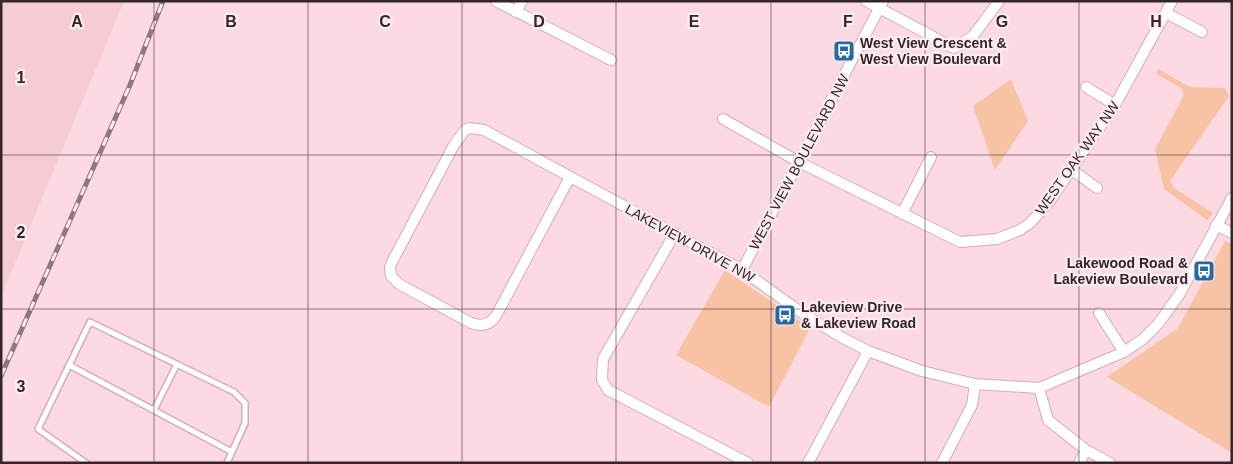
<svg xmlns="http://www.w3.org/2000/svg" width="1233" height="464" font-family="Arial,sans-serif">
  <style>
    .built { fill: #f5ccd4 }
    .green { fill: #f8c2a4 }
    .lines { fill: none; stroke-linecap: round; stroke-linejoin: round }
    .lane-casing { stroke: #d6acb5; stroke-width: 8 }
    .street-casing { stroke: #d6acb5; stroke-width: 12 }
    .lane { stroke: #fff; stroke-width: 5 }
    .street { stroke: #fff; stroke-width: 10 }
    .rail-casing { stroke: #8f777c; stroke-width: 5 }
    .rail { stroke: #feedf0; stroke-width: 3; stroke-dasharray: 9; stroke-linecap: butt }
    .grid { fill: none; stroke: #352528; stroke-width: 1; stroke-opacity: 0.55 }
    .labels { text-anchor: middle; stroke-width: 4.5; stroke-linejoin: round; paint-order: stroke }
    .poi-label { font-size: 14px; font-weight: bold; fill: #352528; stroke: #feedf0; text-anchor: start }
    .street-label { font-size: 14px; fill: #352528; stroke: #feedf0 }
    .grid-label { font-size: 16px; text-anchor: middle; font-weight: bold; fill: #352528; stroke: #feedf0; stroke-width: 4.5; stroke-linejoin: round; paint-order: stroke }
  </style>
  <rect width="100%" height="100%" fill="#fddae1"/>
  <path class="built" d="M1,1H124L1,297Z"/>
  <path class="green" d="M1158,69L1190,87L1225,88L1229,96L1170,181L1174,188L1213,213L1207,220L1164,189L1155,149L1184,95L1181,88L1156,74Z
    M1011,79L1028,121L995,170L973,106Z
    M1225,241L1232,244V453L1107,377L1178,328Z
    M725,270L810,328L769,407L676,355Z"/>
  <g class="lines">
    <g class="lane-casing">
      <path id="lane" d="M69,365L232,452
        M154,410L177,364
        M86,463L38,429L90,322L234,392L245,403V423L227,463"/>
    </g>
    <g class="street-casing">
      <path id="street" d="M496,1L611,60
        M866,1L954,48L973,36L999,1
        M516,12L522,1
        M1166,13L1202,32
        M1086,87L1115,105
        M723,119L799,162L960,242L997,239L1020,230L1030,223L1050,201L1115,105L1172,1
        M1071,169L1097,188
        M570,177L497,314C491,325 482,327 471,323L399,284L391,276L390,267L392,262L454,145L465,130L470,128L484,130L742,270L802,313L841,337L868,351L922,371L975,384L1039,388L1124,352L1143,339L1158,324L1179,295L1232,198
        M902,214L931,157
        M1216,225L1232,233
        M675,233L603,359L602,380L608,390L748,463
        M742,270L883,1
        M1099,313L1124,352
        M1039,388L1048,420L1086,450L1110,463
        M808,463L868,351
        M942,463L972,405L975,384
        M1079,463L1086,450"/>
    </g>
    <use href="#lane" class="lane"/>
    <use href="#street" class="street"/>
    <g class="rail-casing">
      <path id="rail" d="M1,376L130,85L163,1"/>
    </g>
    <use href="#rail" class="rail"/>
  </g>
  <path class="grid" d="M154,1V463M308,1V463M462,1V463M616,1V463M771,1V463M925,1V463M1079,1V463M1,155H1232M1,309H1232"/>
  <defs>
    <g id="bus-square" transform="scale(1.125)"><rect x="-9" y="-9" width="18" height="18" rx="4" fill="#27699e" stroke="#feedf0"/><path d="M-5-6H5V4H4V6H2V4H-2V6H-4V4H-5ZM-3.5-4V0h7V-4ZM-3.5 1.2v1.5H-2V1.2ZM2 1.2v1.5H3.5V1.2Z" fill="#fff"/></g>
  </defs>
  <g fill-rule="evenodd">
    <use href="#bus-square" x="844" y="51"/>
    <use href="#bus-square" x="1204" y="271"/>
    <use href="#bus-square" x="785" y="315"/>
  </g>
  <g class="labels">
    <g class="poi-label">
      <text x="860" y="48">West View Crescent &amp;<tspan x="860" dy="16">West View Boulevard</tspan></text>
      <text x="1188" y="268" text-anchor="end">Lakewood Road &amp;<tspan x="1188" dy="16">Lakeview Boulevard</tspan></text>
      <text x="801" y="312">Lakeview Drive<tspan x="801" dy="16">&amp; Lakeview Road</tspan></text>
    </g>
    <g class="street-label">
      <text transform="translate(1077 158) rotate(-55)" y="5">WEST OAK WAY NW</text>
      <text transform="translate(799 162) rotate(-62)" y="5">WEST VIEW BOULEVARD NW</text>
      <text transform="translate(690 243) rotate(29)" y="5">LAKEVIEW DRIVE NW</text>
    </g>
  </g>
  <g class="grid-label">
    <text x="77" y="27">A</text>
    <text x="231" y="27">B</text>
    <text x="385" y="27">C</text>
    <text x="539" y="27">D</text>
    <text x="694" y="27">E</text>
    <text x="848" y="27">F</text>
    <text x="1002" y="27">G</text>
    <text x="1156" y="27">H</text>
    <text x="21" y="83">1</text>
    <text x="21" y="238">2</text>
    <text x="21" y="392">3</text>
  </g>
  <rect width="1233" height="464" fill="none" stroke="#352528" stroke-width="5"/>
</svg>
